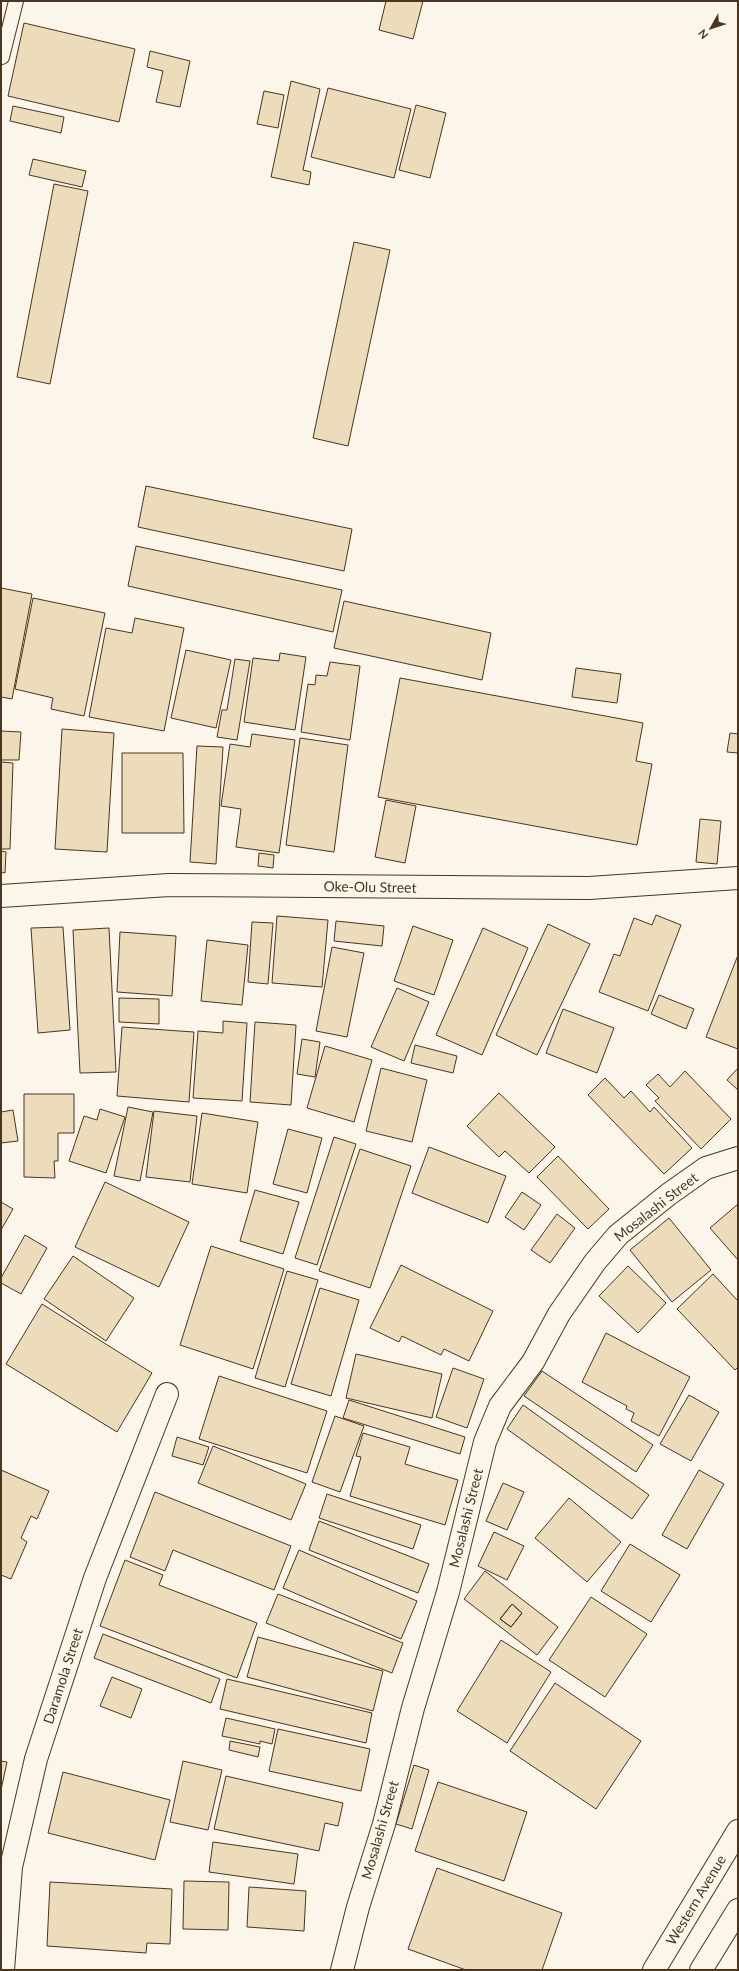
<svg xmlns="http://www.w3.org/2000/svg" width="739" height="1971" font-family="Lato,sans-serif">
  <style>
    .building { fill: #ecdcbc; stroke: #4a3520; fill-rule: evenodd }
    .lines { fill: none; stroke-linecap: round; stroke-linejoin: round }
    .service-casing { stroke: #4a3520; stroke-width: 16 }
    .minor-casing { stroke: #4a3520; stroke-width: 24 }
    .primary-casing { stroke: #4a3520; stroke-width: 24 }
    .motorway-casing { stroke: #4a3520; stroke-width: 24 }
    .service { stroke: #fbf6e9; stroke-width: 14 }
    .minor { stroke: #fbf6e9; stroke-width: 22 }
    .primary { stroke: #fbf6e9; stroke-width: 22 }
    .motorway { stroke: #fbf6e9; stroke-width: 22 }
    .labels { text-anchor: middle; stroke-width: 3; stroke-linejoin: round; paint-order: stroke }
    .street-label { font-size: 14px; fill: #4a3520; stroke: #fbf6e9 }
  </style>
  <rect width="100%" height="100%" fill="#fbf6e9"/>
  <path class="building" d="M386,1H423L413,39L379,30Z
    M24,23L135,49L119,122L8,96Z
    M150,51L190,61L180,107L156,102L163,71L147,67Z
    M291,81L320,89L303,170L311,172L309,185L271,177Z
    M328,88L411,109L394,178L311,157Z
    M264,91L284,95L278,128L257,124Z
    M416,105L446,113L430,178L399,170Z
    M13,106L64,117L61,133L10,121Z
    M33,159L86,171L82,187L29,175Z
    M54,184L88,191L50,384L17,377Z
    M354,242L390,250L348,446L313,438Z
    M146,486L352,529L344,571L138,527Z
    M136,546L342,590L333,632L128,586Z
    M1,588L32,594L12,699L1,697Z
    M33,598L105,613L84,716L51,709L53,698L15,689Z
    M344,601L491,633L482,680L334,648Z
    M135,618L184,628L164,731L89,717L106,628L132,633Z
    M186,650L231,660L216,728L171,718Z
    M280,653L306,657L295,730L244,722L253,658L279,661Z
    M235,659L250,661L237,740L217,737L222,710H227Z
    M330,662L360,666L350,740L301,732L308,684L315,685L316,675L327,676Z
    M576,668L621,674L617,703L572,697Z
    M400,678L643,723L636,761L652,764L637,845L378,797Z
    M62,729L114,733L107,852L55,849Z
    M1,731L21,732L19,760H1Z
    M730,733L738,734V753L727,752Z
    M252,734L295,740L279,853L236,847L241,809L221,806L230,744L250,747Z
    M300,738L348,745L334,852L286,845Z
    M197,746L223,747L216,864L190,862Z
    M122,753H183L184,833H122Z
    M1,762L13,763L10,849H1Z
    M386,800L416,806L405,863L375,857Z
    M700,819L721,821L717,864L696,862Z
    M1,851L6,852L5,873L1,872Z
    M259,853L274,855L273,868L258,866Z
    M656,915L681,925L648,1011L599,992L614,954L620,956L634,918L652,925Z
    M277,916L328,920L322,987L272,983Z
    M336,921L384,926L382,946L334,941Z
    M252,922L273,923L268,984L248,982Z
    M548,924L590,944L537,1055L496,1035Z
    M413,926L453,940L434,995L394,981Z
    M63,927L70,1030L38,1033L31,928Z
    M109,928L116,1072L80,1073L73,930Z
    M483,928L528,948L482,1055L436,1035Z
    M120,932L176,936L172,996L117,992Z
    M207,940L248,945L242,1005L201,1001Z
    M332,947L364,953L347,1037L316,1031Z
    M738,955V1049L706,1037Z
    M397,988L429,1002L404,1061L371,1047Z
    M659,995L694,1009L686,1029L651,1014Z
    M119,998L159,999V1024L119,1022Z
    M563,1009L614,1028L597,1073L546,1053Z
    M223,1021L247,1023L242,1101L193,1098L198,1031L223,1033Z
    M255,1022L296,1025L291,1105L250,1102Z
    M122,1027L194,1032L189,1102L117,1096Z
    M302,1039L320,1042L315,1077L297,1074Z
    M415,1045L457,1056L453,1073L411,1063Z
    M325,1046L372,1060L354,1122L307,1108Z
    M381,1068L427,1080L412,1142L366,1131Z
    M738,1068V1090L727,1080Z
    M685,1071L731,1119L701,1149L655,1101L659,1098L646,1085L658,1074L670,1087Z
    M605,1078L624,1098L631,1091L650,1112L654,1107L692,1148L664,1174L588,1095Z
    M499,1093L555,1147L529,1173L505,1151L499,1157L467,1126Z
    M24,1094H74V1133H58V1161H54L55,1178L24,1177Z
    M128,1107L153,1112L140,1181L114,1176Z
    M100,1109L125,1117L106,1173L69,1161L84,1116L97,1120Z
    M13,1110L18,1141L1,1143V1112Z
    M154,1111L197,1116L190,1182L146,1177Z
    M202,1113L258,1122L247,1193L192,1184Z
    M288,1129L322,1138L307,1193L273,1184Z
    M334,1137L356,1144L317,1265L295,1258Z
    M429,1147L506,1176L488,1223L412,1193Z
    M360,1149L411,1166L370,1288L319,1271Z
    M558,1156L609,1209L588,1229L537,1177Z
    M105,1182L189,1222L159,1287L75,1247Z
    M255,1190L299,1202L283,1254L240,1241Z
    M522,1192L541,1205L524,1230L505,1217Z
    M1,1202L13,1209L1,1230Z
    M738,1204V1260L710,1228Z
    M557,1214L575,1228L550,1263L531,1250Z
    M669,1218L711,1270L672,1302L630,1250Z
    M25,1235L47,1248L21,1294L1,1283V1278Z
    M211,1246L284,1269L253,1369L180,1345Z
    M73,1256L134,1298L106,1341L44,1299Z
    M401,1265L493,1311L469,1361L444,1349L441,1355L402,1336L399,1342L370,1328Z
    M628,1266L666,1303L638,1333L599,1296Z
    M287,1271L318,1280L285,1387L255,1378Z
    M713,1274L738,1301V1367L735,1370L677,1309Z
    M320,1288L359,1300L331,1396L291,1384Z
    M42,1304L152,1373L117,1432L6,1364Z
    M606,1333L690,1377L659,1436L631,1421L634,1413L626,1409L627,1406L582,1382Z
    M356,1354L442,1374L432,1418L346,1398Z
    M453,1368L484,1379L467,1428L436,1417Z
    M542,1371L653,1445L636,1472L524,1396Z
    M219,1376L327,1411L307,1473L199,1439Z
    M689,1395L719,1412L691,1461L660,1444Z
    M349,1400L465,1437L460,1454L343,1418Z
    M523,1405L649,1495L632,1519L507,1429Z
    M335,1416L364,1426L340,1492L312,1482Z
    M363,1433L410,1447L405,1464L458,1480L445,1525L350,1496L361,1457L356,1456Z
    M177,1437L209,1447L203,1465L172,1456Z
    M213,1446L306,1484L291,1520L198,1483Z
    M1,1470L49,1491L37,1519L31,1516L21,1538L27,1542L11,1579L1,1575Z
    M699,1470L724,1484L687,1549L662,1535Z
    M503,1483L524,1492L507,1530L486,1521Z
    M155,1492L291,1546L274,1590L173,1550L165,1571L130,1557Z
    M327,1494L421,1525L413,1549L319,1518Z
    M569,1498L621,1542L587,1582L535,1538Z
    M319,1521L429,1564L418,1593L309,1550Z
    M494,1532L524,1546L507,1580L478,1566Z
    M630,1544L680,1575L651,1622L601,1591Z
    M299,1550L417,1601L401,1639L283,1588Z
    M125,1560L163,1575L159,1585L257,1623L237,1678L100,1626Z
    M485,1571L558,1627L537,1655L464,1599ZM512,1604L522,1613L511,1627L500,1619Z
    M278,1594L403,1643L392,1673L266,1623Z
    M591,1597L647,1634L605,1697L549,1660Z
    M512,1604L522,1613L511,1627L500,1619Z
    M103,1634L220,1679L211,1703L94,1658Z
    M258,1637L383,1671L373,1711L247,1677Z
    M501,1640L551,1672L507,1743L457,1711Z
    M112,1677L142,1689L131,1718L100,1706Z
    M227,1679L372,1713L366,1743L220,1709Z
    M555,1683L641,1741L596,1809L510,1751Z
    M226,1718L275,1729L272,1744L260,1741V1744L222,1736Z
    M278,1729L370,1749L361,1791L269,1771Z
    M230,1741L260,1747L258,1757L229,1750Z
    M1,1761L7,1762L1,1790Z
    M183,1761L222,1770L208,1830L170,1822Z
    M414,1765L429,1770L412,1829L396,1824Z
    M63,1772L170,1800L155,1860L48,1833Z
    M226,1776L343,1803L338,1826L325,1823L319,1851L214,1829Z
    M438,1782L527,1812L504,1881L415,1851Z
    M213,1842L298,1854L294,1884L209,1872Z
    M437,1868L562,1913L542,1970H466L408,1949Z
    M184,1881L229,1882L228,1930L183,1929Z
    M50,1882L172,1889L170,1944L147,1943L146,1953L47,1946Z
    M249,1887L306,1891L304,1931L247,1927Z"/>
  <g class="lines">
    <g class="service-casing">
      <path id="service" d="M2,57L16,1"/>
    </g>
    <g class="minor-casing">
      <path id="minor" d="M1,896L169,885L589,888L738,878
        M3,1970L11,1867L36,1759L95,1578L167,1394
        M342,1970L358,1907L384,1824L413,1708L448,1592L485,1442L500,1406L533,1362L559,1314L595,1262L618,1235L669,1194L706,1168L738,1158"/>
    </g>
    <g class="primary-casing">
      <path id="primary" d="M654,1970L738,1831"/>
    </g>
    <g class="motorway-casing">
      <path id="motorway" d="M701,1970L738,1910"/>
    </g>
    <use href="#service" class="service"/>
    <use href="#minor" class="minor"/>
    <use href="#primary" class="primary"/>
    <use href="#motorway" class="motorway"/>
  </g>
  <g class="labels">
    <g class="street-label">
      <text transform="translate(370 887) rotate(1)" y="5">Oke-Olu Street</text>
      <text transform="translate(656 1207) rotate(-38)" y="5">Mosalashi Street</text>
      <text transform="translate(466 1518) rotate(-76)" y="5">Mosalashi Street</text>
      <text transform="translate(63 1676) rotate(-72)" y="5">Daramola Street</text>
      <text transform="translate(380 1830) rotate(-74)" y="5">Mosalashi Street</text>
      <text transform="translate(696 1900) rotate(-59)" y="5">Western Avenue</text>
    </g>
  </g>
  <rect width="739" height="1971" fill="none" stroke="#4a3520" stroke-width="4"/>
  <g transform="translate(711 28) rotate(231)" stroke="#fbf6e9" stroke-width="3" paint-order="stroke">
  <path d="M0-3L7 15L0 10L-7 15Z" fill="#4a3520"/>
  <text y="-6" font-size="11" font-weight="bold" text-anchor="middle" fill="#4a3520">N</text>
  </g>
</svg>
